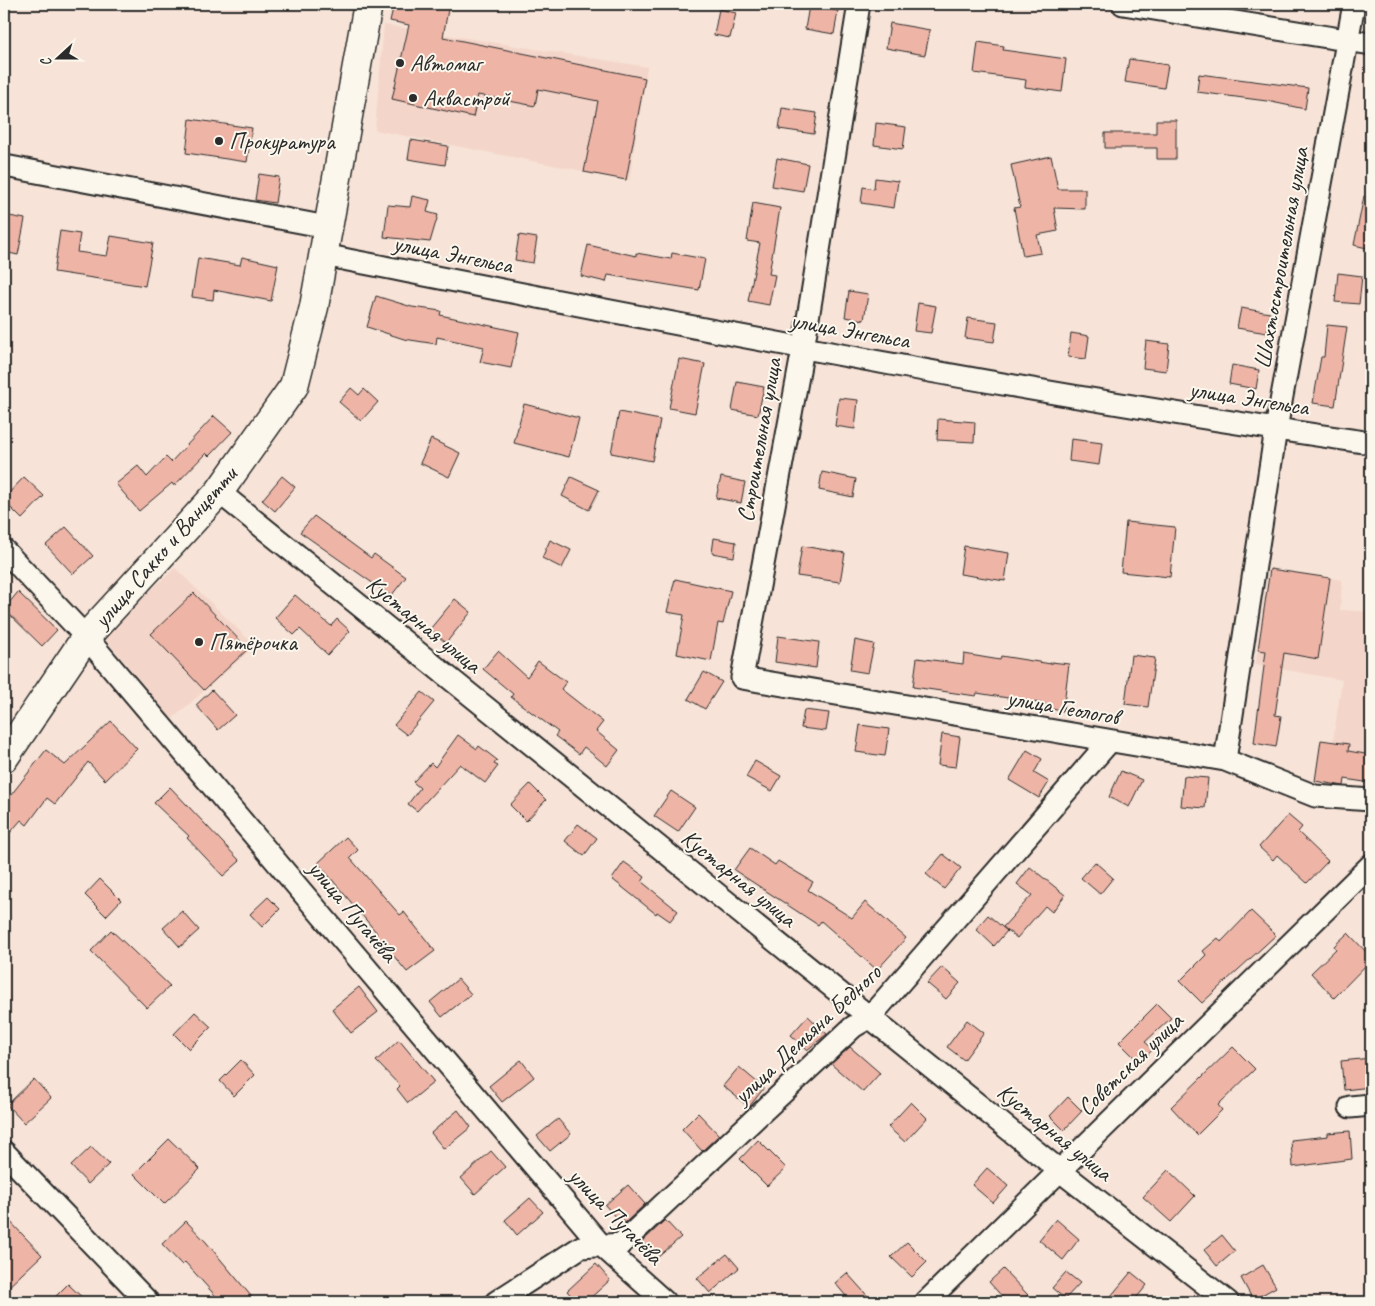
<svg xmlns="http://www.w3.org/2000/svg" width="1375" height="1306" font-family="Caveat,sans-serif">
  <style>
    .built { fill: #f4d5c9 }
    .building { fill: #eeb5a7; stroke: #2b2b2b }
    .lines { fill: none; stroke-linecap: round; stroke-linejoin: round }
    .street-casing { stroke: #2b2b2b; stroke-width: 25 }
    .secondary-casing { stroke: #2b2b2b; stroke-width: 31 }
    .street { stroke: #fbf7ec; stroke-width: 21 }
    .secondary { stroke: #fbf7ec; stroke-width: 28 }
    .poi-dot { fill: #2b2b2b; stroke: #fbf7ec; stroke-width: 2 }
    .labels { text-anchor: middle; stroke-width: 4; stroke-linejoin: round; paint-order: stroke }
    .poi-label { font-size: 24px; fill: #2b2b2b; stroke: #fbf7ec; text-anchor: start }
    .street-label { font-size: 24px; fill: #2b2b2b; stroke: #fbf7ec }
  </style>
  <rect width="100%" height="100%" fill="#f7e3d7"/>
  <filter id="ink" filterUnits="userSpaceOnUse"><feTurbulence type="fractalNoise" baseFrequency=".02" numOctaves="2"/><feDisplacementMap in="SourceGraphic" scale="10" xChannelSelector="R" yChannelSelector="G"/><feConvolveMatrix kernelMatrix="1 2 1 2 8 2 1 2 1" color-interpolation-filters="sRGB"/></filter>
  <g filter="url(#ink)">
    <path class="built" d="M384,25L647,67L629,180L375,130Z
      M175,568L255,646L172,719L102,635Z
      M1330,578L1342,580L1340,610L1371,612V755L1348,751L1349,744L1333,742L1342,680L1255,664L1258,650L1280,653L1326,606Z"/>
    <path class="building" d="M394,4H449L443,37L645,78L626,180L584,172L598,101L538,89L535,106L478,95L473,117L392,99L409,25L390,21Z
      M809,6L838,11L834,34L805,29Z
      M719,9L736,13L730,38L714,35Z
      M890,23L930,30L925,55L886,48Z
      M978,42L1004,46L1003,50L1066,59L1062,92L1025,87L1026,80L974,73Z
      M1129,59L1168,65L1164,88L1125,82Z
      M1199,74L1308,88L1305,109L1267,101L1197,92Z
      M782,108L817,113L814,134L779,129Z
      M190,119L252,128L247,162L186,153Z
      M1156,120H1176V159H1157V148H1105V133H1156Z
      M876,123L906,127L903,149L874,145Z
      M411,140L448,146L445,165L408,159Z
      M1051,156L1058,189H1085V209L1054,208L1058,231L1037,235L1041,253L1023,256L1014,208L1020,207L1011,165Z
      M777,158L808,164L803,191L772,186Z
      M259,174L279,177L275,203L255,200Z
      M875,178L898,181L894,208L861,203L863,187L874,189Z
      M412,196L430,200L427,212L438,215L430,242L384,237L388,205L410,207Z
      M1364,196L1371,197V249L1354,245Z
      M753,203L780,208L769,274L775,275L769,305L748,301L760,243L747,241Z
      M4,215L25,219L18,255L4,252Z
      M60,231L80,234L77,252L107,256L111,236L153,243L145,286L54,272Z
      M519,235L537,238L533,263L515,260Z
      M588,245L636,256V253L671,259L672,253L705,259L699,290L608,275L606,282L581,276Z
      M242,257L278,265L271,301L214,290L213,300L192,297L198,258L240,265Z
      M1338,273L1362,276L1359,304L1335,302Z
      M849,291L868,294L864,320L845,317Z
      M376,296L412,307L441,311L440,315L519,332L511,368L480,362L484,347L437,337L436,344L404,339L367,327Z
      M918,303L936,306L931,333L914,331Z
      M1241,308L1270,313L1267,333L1237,328Z
      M968,318L997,322L994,342L965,338Z
      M1327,325L1347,327L1335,406L1313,403L1321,357H1324Z
      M1071,333L1089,336L1086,359L1068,357Z
      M1146,341L1169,344L1166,371L1143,368Z
      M679,359L705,364L695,413L669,408Z
      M1232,365L1259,370L1256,389L1229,384Z
      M737,382L764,387L758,415L732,410Z
      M351,388L359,395L364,389L378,402L361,421L339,402Z
      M839,398L858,400L855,429L835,426Z
      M524,404L579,418L569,457L514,443Z
      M619,412L660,420L652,461L611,453Z
      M214,416L232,432L209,456L206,453L174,486L172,483L139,511L116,484L138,466L147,477L166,457L171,462Z
      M938,419L975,422L974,442L937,440Z
      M431,439L460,453L449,477L420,463Z
      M1071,439L1102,443L1099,465L1069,461Z
      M822,472L856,479L853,497L819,490Z
      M282,476L295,487L275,511L262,500Z
      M24,477L44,496L22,519L4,501V498Z
      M571,477L599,490L589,510L562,496Z
      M721,477L745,482L741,503L716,498Z
      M314,516L371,558L374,554L406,577L391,596L300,532Z
      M1126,522L1175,527L1170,577L1121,572Z
      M66,527L93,556L73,574L46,545Z
      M714,538L736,542L734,557L712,553Z
      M550,540L571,550L562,568L542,558Z
      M802,546L845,553L840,582L797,576Z
      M964,546L1009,553L1005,581L960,574Z
      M1270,569L1330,578L1318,659L1284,653L1275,715L1281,716L1276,747L1254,743L1266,651L1258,650Z
      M675,579L731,591L723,624L718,623L711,661L677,654L684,615L667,612Z
      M18,592L57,630L42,646L4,609Z
      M194,593L248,649L204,690L151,634Z
      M295,595L331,626L337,619L350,631L328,655L300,629L294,635L275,618Z
      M455,599L471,612L446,643L430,629Z
      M778,636L819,642L816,668L775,662Z
      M855,640L874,644L868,673L850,670Z
      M498,651L527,677L538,661L566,682L561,689L603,722L596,731L619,750L607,766L584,747L579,754L555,736L558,732L511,697L513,694L483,669Z
      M964,654L1000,660L1001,656L1051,664V662L1069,664L1063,711L1045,708V704L977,693L976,696L913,687L917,658L963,664Z
      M1131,655L1155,658L1148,707L1125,704Z
      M704,672L722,682L705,709L688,699Z
      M212,690L235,715L218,730L196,705Z
      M422,692L434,702L407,735L394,725Z
      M804,710L829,713L826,731L801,728Z
      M111,721L137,749L105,780L88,762L55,804L47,798L27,825L21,820L4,840V804L46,750L65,765Z
      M860,725L889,729L885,756L856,752Z
      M942,734L960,737L956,767L938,765Z
      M458,735L477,749L479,746L497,760L494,764L498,766L485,783L460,764L417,811L408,804L420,788L413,782L431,763L435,767Z
      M1321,740L1349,744L1348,751L1371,755V783L1345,779L1344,786L1315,781Z
      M1027,750L1042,759L1034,773L1049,782L1039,798L1009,780Z
      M755,761L781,776L772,791L746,777Z
      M1121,771L1142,780L1129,807L1109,797Z
      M1184,776L1208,778L1205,808L1181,806Z
      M530,784L546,800L526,821L510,805Z
      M170,787L240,861L223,876L187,838L189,836L154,803Z
      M671,791L695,807L678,832L654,816Z
      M1288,815L1302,827L1298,832L1328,861L1307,883L1277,855L1273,860L1259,847Z
      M578,824L597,838L584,856L565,841Z
      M346,837L358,850L350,858L400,915L404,912L435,951L407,972L388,949L386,951L374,936L377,933L318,863Z
      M750,848L775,865L778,861L813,882L808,890L852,918L865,902L906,938L877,970L821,921L818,925L734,870Z
      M943,854L961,868L944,889L926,874Z
      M624,862L645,877L642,882L678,911L670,921L657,912L656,914L612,879Z
      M1095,862L1113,878L1100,894L1081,878Z
      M1030,867L1065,895L1052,912L1045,906L1017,938L1003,927L1032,895L1017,884Z
      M100,879L121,900L106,916L85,895Z
      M268,897L280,909L262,927L250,914Z
      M182,911L199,930L180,947L163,928Z
      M1251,911L1276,935L1202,1003L1180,981L1206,955L1203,951L1218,938L1221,942Z
      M988,915L1007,931L994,946L976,929Z
      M111,930L170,986L147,1008L91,951Z
      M1348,933L1371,957V960L1334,998L1311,973L1336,949L1334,946Z
      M942,967L960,983L946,999L927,983Z
      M458,979L471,994L442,1017L430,1002Z
      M359,987L378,1012L351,1033L332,1009Z
      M1157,1004L1171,1018L1145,1042L1153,1049L1140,1063L1119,1042Z
      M195,1012L211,1027L189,1049L174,1034Z
      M808,1016L827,1034L807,1050L791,1035Z
      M967,1020L984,1033L964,1060L947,1047Z
      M399,1040L434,1082L408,1103L397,1089L400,1086L376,1061Z
      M850,1047L880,1073L863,1092L831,1064Z
      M1233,1047L1255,1069L1218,1105L1222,1110L1197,1135L1171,1107Z
      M1371,1058V1087L1344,1090L1341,1061Z
      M241,1060L255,1075L234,1096L220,1081Z
      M521,1060L534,1077L502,1102L489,1086Z
      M739,1067L764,1088L749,1107L723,1086Z
      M34,1079L51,1098L24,1123L7,1105Z
      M1068,1097L1082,1111L1064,1130L1050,1116Z
      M911,1102L927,1118L905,1142L888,1127Z
      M458,1110L471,1127L444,1149L431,1133Z
      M698,1113L719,1135L702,1151L682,1129Z
      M558,1119L571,1134L550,1151L537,1136Z
      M1350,1131L1352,1159L1293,1167L1291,1140L1328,1136V1133Z
      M169,1139L200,1169L164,1204L134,1174Z
      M758,1140L786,1168L767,1186L740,1159Z
      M91,1147L109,1164L88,1184L71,1166Z
      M491,1151L505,1167L475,1194L461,1178Z
      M987,1168L1008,1186L993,1203L972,1185Z
      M1168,1170L1195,1196L1171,1222L1143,1197Z
      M628,1185L645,1204L625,1223L621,1218L618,1220L605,1205Z
      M530,1198L543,1212L517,1235L505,1220Z
      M4,1215L42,1255L4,1291Z
      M1056,1219L1079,1239L1063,1260L1039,1240Z
      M665,1220L681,1237L656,1259L642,1242Z
      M186,1221L206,1242L256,1302H221L185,1262L182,1265L162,1244Z
      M1222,1235L1235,1251L1217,1266L1204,1250Z
      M907,1242L927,1262L912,1277L891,1257Z
      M727,1254L739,1268L710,1293L697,1278Z
      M596,1264L610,1280L586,1302H577L567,1291Z
      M1263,1265L1276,1287L1253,1300L1241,1278Z
      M1003,1269L1028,1295L1020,1302H1007L989,1282Z
      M1066,1272L1080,1283L1065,1299L1052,1288Z
      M1131,1272L1147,1285L1133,1302H1106Z
      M847,1273L873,1302H851L835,1283Z
      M68,1284L87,1302H50Z"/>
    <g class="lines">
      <g class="street-casing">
        <path id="street" d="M859,4L803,349L742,678L1225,760L1315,796L1371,800
          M1123,4L1371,44
          M5,166L327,227
          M323,255C671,323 1020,393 1371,443
          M219,492L1059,1170L1228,1302
          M4,550L86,637L601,1245L665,1302
          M1225,760L1276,429L1354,4
          M1350,1107L1371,1105
          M4,1152L148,1302
          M496,1302L581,1247L621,1244L853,1027L870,1017L1109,742
          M926,1302L1371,865"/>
      </g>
      <g class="secondary-casing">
        <path id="secondary" d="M4,758L86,637L219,492L294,386L314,307L368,4"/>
      </g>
      <use href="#street" class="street"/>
      <use href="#secondary" class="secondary"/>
    </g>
  </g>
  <g class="poi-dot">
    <circle cx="400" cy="63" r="5"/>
    <circle cx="413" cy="98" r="5"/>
    <circle cx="219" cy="141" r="5"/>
    <circle cx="199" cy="642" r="5"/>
  </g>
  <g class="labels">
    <g class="poi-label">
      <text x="410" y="71">Автомаг</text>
      <text x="423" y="106">Аквастрой</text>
      <text x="229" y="149">Прокуратура</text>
      <text x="209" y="650">Пятёрочка</text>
    </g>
    <g class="street-label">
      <text transform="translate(453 254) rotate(11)" y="8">улица Энгельса</text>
      <text transform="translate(1281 258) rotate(-80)" y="8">Шахтостроительная улица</text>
      <text transform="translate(850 330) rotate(10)" y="8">улица Энгельса</text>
      <text transform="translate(1249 398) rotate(9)" y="8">улица Энгельса</text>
      <text transform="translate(759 440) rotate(-80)" y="8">Строительная улица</text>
      <text transform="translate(165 547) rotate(-49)" y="8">улица Сакко и Ванцетти</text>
      <text transform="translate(424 624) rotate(39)" y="8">Кустарная улица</text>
      <text transform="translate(1063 707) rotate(10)" y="8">улица Геологов</text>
      <text transform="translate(739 878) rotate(39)" y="8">Кустарная улица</text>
      <text transform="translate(353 911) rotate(50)" y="8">улица Пугачёва</text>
      <text transform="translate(807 1034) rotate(-43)" y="8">улица Демьяна Бедного</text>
      <text transform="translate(1130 1064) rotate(-44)" y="8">Советская улица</text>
      <text transform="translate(1055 1132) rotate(39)" y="8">Кустарная улица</text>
      <text transform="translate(616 1216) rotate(46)" y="8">улица Пугачёва</text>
    </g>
  </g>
  <rect width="1375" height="1306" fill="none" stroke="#fbf7ec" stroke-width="20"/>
  <rect x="10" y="10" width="1355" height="1286" fill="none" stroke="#2b2b2b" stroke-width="2" filter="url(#ink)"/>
  <g transform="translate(58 58) rotate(249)" stroke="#fbf7ec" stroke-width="4" paint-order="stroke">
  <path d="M0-4L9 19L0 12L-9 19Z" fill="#2b2b2b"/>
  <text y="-8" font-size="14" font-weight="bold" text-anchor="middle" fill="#2b2b2b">С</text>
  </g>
</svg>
